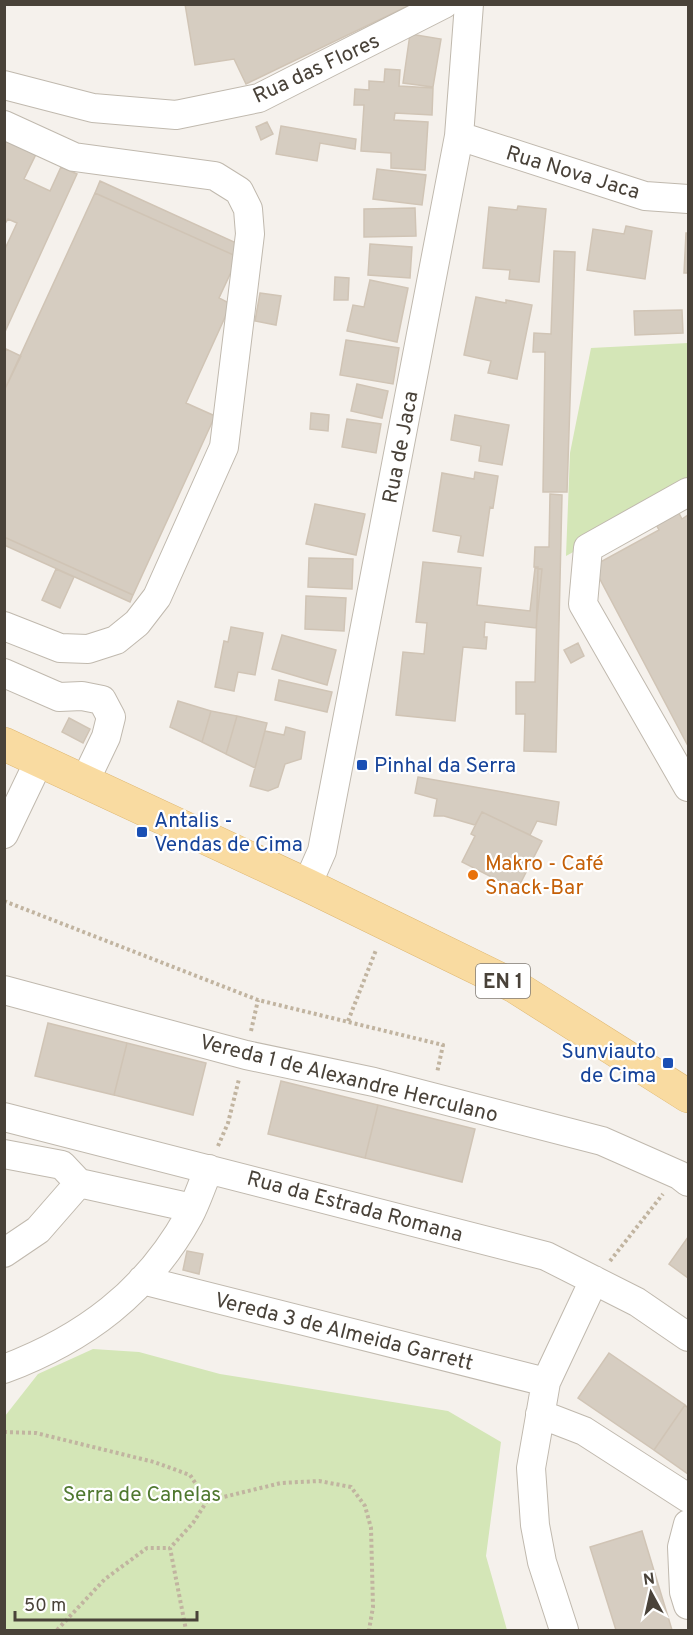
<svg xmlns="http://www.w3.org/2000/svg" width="693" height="1635" font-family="Overpass,sans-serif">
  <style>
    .green { fill: #d4e6b7 }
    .building { fill: #d6cdc1; stroke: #d0c4b5; stroke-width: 1.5 }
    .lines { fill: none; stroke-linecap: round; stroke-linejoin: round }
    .minor-casing { stroke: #c0b9ae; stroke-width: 30 }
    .major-casing { stroke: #deb771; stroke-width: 34 }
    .path { stroke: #c1b4a0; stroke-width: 4; stroke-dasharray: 3 3; stroke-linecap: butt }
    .minor { stroke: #fff; stroke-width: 28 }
    .major { stroke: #f9dba1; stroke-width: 33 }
    .transit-dot { fill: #1a4fb4; stroke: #fff; stroke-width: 2 }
    .food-dot { fill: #e8710a; stroke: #fff; stroke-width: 2 }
    .labels { text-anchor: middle; stroke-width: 4.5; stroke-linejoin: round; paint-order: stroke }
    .shield { fill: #fff; stroke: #807b74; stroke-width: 1.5 }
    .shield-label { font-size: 20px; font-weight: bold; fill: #494239 }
    .street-label { font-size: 21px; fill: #494239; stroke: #fff }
    .transit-label { font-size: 21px; fill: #164399; stroke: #fff; text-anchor: start }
    .food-label { font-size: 21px; fill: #c56008; stroke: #fff; text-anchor: start }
    .park-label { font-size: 21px; fill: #4f782f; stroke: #fff }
  </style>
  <rect width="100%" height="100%" fill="#f5f1ec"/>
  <path class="green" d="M688,343V489L566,556L570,453L591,348Z
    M93,1349L139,1352L220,1374L448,1411L501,1442L486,1556L507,1630H5V1416L38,1374Z"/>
  <path class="building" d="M185,4H407L408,6L246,84L234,59L195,65Z
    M410,34L441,39L433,87L403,83Z
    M385,69L400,70L399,86L433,88L432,115L395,113L394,120L428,122L425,170L391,168V153L361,151L364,105H354L355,89L369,90V81L384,82Z
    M267,122L273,134L261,140L256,127Z
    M281,126L356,139L355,149L320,143L317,161L276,154Z
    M4,135L38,150L24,179L50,191L61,167L77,174L4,334V251L17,223L8,219L4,225Z
    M377,169L426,175L422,205L373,199Z
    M100,181L243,246L238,257L95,193Z
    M95,193L238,257L219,298L231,304L186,403L215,416L133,595L4,537V391Z
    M518,206L546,209L539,282L509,279L510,270L483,268L489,207L517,210Z
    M415,208L416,236L364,237V209Z
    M626,226L652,231L645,279L587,270L593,229L624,234Z
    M686,233H688V273H684Z
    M370,244L412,247L410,278L368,275Z
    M554,251L575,252L567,492H543L545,352H533L534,333L551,334Z
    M335,277L349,278L348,300H334Z
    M370,280L408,288L397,342L347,331L353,305L364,307Z
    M260,293L281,296L276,325L255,321Z
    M476,297L506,303V300L532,305L517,379L488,373L491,361L464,355Z
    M682,310L683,333L635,335L634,311Z
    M346,340L399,348L393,384L340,375Z
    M6,349L21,356L4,391V353Z
    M357,384L388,391L382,418L351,411Z
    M311,413L329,415L328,431L310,429Z
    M455,415L509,425L502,465L479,461L481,446L451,440Z
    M347,419L381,424L376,453L342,447Z
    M475,472L498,476L493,508L490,507L483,556L458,552L461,536L433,531L442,473L474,479Z
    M550,494L562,495L556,752L524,751L525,714H516V682H535L538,567H534L535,547H549Z
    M315,504L365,514L356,555L306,544Z
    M675,506L682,519L688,515V746L593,566L659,530L653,519Z
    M4,537L133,595L130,602L4,545Z
    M309,558L353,559L352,589L308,587Z
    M423,562L481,568L477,605L530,611L535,568L542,569L536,628L485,622L484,637H487L486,649L463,647L455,721L396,715L403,652L424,654L427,623L416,622Z
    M56,569L74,577L60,608L42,600Z
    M306,596L346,598L344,631L305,629Z
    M231,627L263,633L255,675L238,672L234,691L215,687L224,641L228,642Z
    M282,635L336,650L327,685L272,669Z
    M578,643L584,656L571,663L564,650Z
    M279,680L332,692L327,712L275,700Z
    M178,701L211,711L202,742L170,727Z
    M211,711L237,716L226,754L202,742Z
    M237,716L267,723L255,768L226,754Z
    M69,718L90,729L83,743L62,732Z
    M286,727L305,732L301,759L285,764L278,787L268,791L250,786L265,731L284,735Z
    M418,777L559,802L556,825L537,821L530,835L482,812L475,825L444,816H434L437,799L415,793Z
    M482,812L542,841L517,890L462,862L475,836L471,834Z
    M48,1023L127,1043L114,1095L35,1076Z
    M127,1043L206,1063L193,1115L114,1095Z
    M281,1081L378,1105L365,1158L268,1134Z
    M378,1105L475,1129L462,1182L365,1158Z
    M688,1237V1278L669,1264Z
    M187,1251L203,1254L199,1274L183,1270Z
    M609,1353L685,1405L654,1450L578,1398Z
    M685,1405L688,1408V1474L654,1450Z
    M642,1531L672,1630H616L590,1547Z"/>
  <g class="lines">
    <g class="minor-casing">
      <path id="minor" d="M4,85L93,108L176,115L259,98L444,4
        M4,125L74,157L215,176L239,191L248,209L250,234L224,447L157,597L137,623L116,640L88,649L60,648L4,626
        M459,136L645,196L688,199
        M688,492L588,548L583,604L688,787
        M4,673L59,697L82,696L102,700L111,717L106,737L84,783
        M4,834L39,761
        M307,885L322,851L459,136L469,4
        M4,990L246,1055L374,1082L602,1141L679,1175L688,1182
        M4,1117L546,1256L637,1302L688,1337
        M4,1154L62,1165L79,1183
        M79,1183L192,1208
        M4,1253L38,1230L79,1183
        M142,1280L546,1382
        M4,1369C84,1339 147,1292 189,1216C197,1201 202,1184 209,1169
        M540,1414L584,1431L688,1498
        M688,1524L682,1547L684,1592L688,1605
        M564,1630L542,1562L535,1525L531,1468L546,1382L594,1280"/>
    </g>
    <g class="major-casing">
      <path id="major" d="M4,744L307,885L514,986L688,1096"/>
    </g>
    <path class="path" d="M4,901L258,1000L443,1045L437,1073
      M348,1021L376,950
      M251,1031L258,1000
      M218,1146L228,1123L239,1079
      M610,1261L663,1194
      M4,1432L36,1433L154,1462L190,1475L207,1501L193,1523L170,1548L186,1630
      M207,1501L281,1483L319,1481L351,1487L365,1506L371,1528L373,1607L369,1630
      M57,1630L105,1579L147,1548H170"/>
    <use href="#minor" class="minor"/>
    <use href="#major" class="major"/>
  </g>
  <g class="transit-dot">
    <rect x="356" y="759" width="12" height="12" rx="3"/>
    <rect x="136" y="826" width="12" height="12" rx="3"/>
    <rect x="662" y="1057" width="12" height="12" rx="3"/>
  </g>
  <circle class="food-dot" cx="473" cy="875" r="6"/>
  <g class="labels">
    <rect class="shield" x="476" y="964" width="54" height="34" rx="4.5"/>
    <g class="shield-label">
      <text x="503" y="988">EN 1</text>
    </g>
    <g class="street-label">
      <text transform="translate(316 68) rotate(-25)" y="7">Rua das Flores</text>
      <text transform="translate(573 172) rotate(17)" y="7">Rua Nova Jaca</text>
      <text transform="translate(400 447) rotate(-79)" y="7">Rua de Jaca</text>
      <text transform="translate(349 1078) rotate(14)" y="7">Vereda 1 de Alexandre Herculano</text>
      <text transform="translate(355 1206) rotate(15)" y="7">Rua da Estrada Romana</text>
      <text transform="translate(344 1331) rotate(14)" y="7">Vereda 3 de Almeida Garrett</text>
    </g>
    <g class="transit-label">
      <text x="374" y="772">Pinhal da Serra</text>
      <text x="154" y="827">Antalis -<tspan x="154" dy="24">Vendas de Cima</tspan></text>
      <text x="656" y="1058" text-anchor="end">Sunviauto<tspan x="656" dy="24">de Cima</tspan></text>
    </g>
    <g class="food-label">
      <text x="485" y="870">Makro - Café<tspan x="485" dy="24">Snack-Bar</tspan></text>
    </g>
    <g class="park-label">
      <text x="142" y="1501">Serra de Canelas</text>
    </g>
  </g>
  <rect width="693" height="1635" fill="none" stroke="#494239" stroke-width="12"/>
  <g transform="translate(651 1593) rotate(352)" stroke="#ffffff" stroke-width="4.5" paint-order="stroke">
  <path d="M0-4.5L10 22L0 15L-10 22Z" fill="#494239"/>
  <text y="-9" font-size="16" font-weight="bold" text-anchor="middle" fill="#494239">N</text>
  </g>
  <path d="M15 1611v9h182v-9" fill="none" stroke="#494239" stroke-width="3"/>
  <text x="24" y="1611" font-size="18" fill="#494239" stroke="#ffffff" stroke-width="4.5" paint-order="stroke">50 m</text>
</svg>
